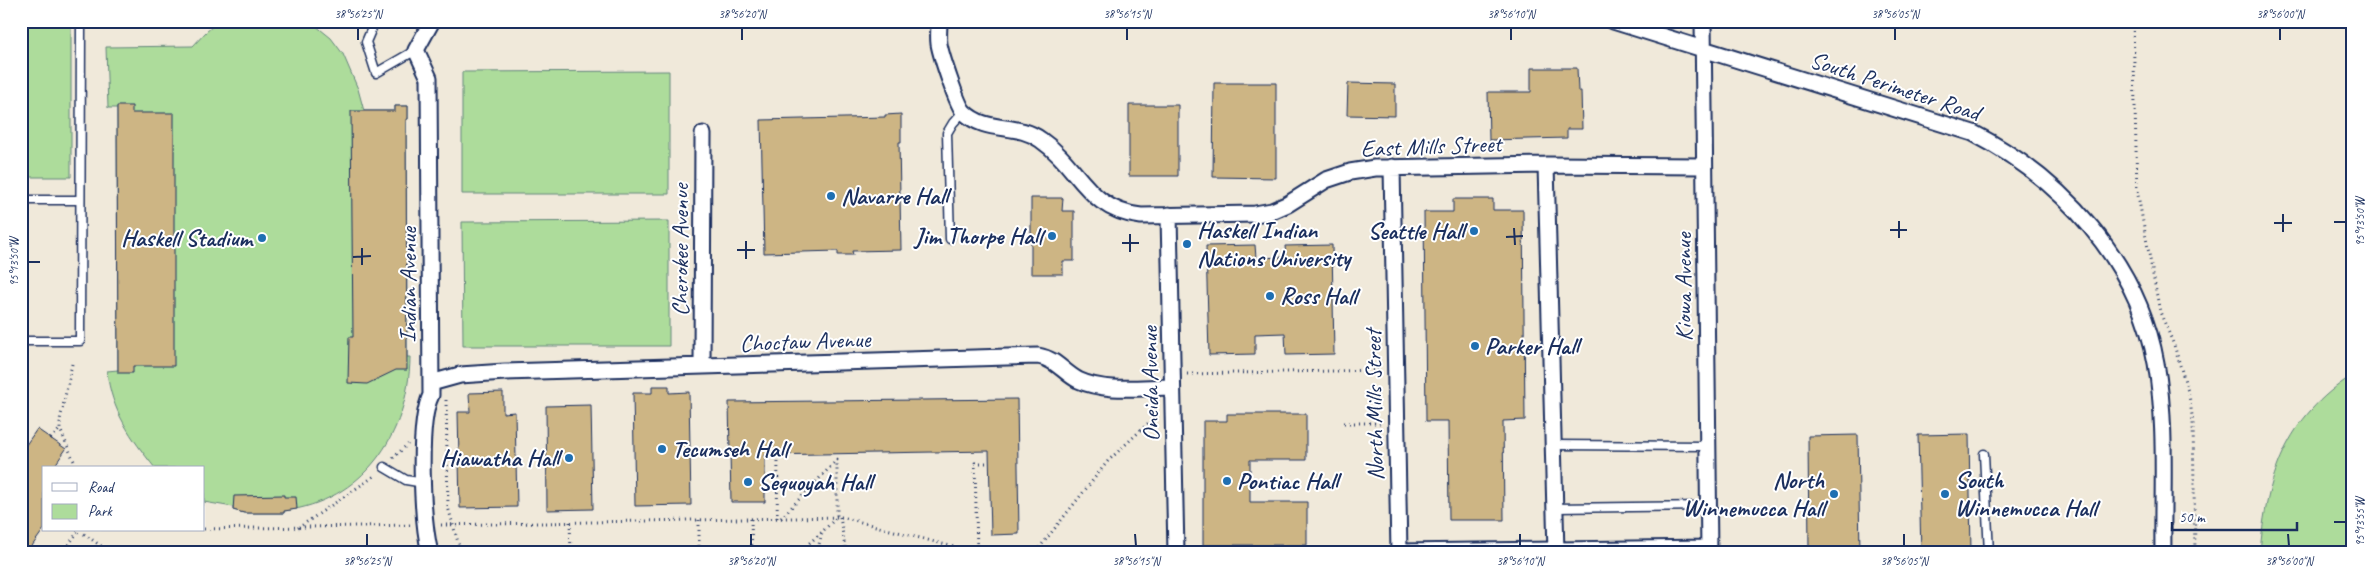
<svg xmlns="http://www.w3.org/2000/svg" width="2374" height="574" font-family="Caveat,sans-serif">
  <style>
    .built { fill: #f0e9da; fill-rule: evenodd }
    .green { fill: #addc9b; stroke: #64867c }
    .building { fill: #cdb584; stroke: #1b2f5e }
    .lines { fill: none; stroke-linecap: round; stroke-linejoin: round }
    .service-casing { stroke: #1b2f5e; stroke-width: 11 }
    .minor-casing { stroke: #1b2f5e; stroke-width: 19 }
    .path { stroke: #1b2f5e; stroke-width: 3; stroke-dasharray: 1 4; stroke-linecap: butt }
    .service { stroke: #fff; stroke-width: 8 }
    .minor { stroke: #fff; stroke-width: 15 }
    .ticks { fill: none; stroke: #1b2f5e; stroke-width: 2 }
    .poi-dot { fill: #1f6fb2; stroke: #fff; stroke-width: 2 }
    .labels { text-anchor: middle; stroke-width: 4; stroke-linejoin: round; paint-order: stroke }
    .street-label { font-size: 24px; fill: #1b2f5e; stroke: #fff }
    .poi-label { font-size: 24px; font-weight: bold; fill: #1b2f5e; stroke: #fff; text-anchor: start }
    .neatline { fill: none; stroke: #1b2f5e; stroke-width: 2 }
    .ticks-label { font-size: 12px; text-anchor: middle; fill: #1b2f5e }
  </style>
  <rect width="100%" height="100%" fill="#fff"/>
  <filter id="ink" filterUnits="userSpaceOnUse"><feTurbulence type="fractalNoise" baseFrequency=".02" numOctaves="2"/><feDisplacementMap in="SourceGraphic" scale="10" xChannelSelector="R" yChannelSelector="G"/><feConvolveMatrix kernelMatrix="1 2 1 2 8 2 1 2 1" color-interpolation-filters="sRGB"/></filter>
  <g filter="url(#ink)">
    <path class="built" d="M21,21H2353V553H21ZM44,468H204V530H44Z"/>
    <path class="green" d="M21,21H71V177H21Z
      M219,21H310L331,38L343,54L358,89L364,111H395V106H408V119L406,120L407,357H410C409,436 362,501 284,511V513H244L233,510V507L204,502V468H155C131,438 111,410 107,371L118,370L117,108H108L106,47L193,46L206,32Z
      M669,71V194H462V72Z
      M669,221V346H463L462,222Z
      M2353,375V553H2260C2266,478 2286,417 2353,375Z"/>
    <path class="building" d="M1531,68H1577L1578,91H1581L1582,129H1567V138L1489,140L1488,92H1531Z
      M1214,83H1276V178L1213,177Z
      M1348,83L1395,84V116L1347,115Z
      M1129,105H1178V176H1129Z
      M117,106H132V113H174V366H133V373H118Z
      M395,106H408V119H406L407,370H396L367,384L348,383L349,337H353L351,111H395Z
      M901,114V142H899L901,250L852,251L853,255H838V251L764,253L761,120L885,117V115Z
      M1031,198H1063L1062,211H1074V261H1063V274H1031Z
      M1453,199H1493V210H1523L1525,420L1503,421L1504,520H1449L1448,421H1426L1424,212H1453Z
      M1255,245L1256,258L1286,257L1285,246L1332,245L1334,354L1286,355L1285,333L1255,334V354L1209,355L1206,246Z
      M652,386H669V393L689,392L691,505L635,506L633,393H652Z
      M503,392V413L515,412L517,507L460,508L458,412H470L469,393Z
      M1017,399L1019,534L991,535L989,451L765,455V502H731L729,402Z
      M591,405L593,509L547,510L546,406Z
      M1227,414H1306V460H1250V502H1307V545H1203V421H1227Z
      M37,429L66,449L53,468H44V529L27,553H21V452Z
      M1969,434L1971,553H1921L1918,435Z
      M1858,435L1860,553H1809L1808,436Z
      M284,495V497H296L297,509L284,511V513H244L233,510L234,496Z"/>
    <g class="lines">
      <g class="service-casing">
        <path id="service" d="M375,21L366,42L376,73L416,50
          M21,200H80
          M950,239L947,133L953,123L964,111
          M21,341H80L81,21
          M1553,445L1707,446
          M1984,454L1989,553
          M384,467L406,480L424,483
          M1555,508L1708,506"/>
      </g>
      <g class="minor-casing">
        <path id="minor" d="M939,21C939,29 938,37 939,44C941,55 957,105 964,112C986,134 1017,122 1041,140C1080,167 1087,210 1141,216L1255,214L1272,211L1288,204L1326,180L1350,172L1375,168L1546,165L1704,166
          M1613,21L1973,133C2062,179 2138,262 2156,363C2167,424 2162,490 2163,553
          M1703,21L1709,553
          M1546,165L1556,553
          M1392,167L1399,553
          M1169,215L1176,553
          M702,366L703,134
          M431,383L460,375L505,372L1038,356C1056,359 1063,372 1078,380C1106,393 1142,387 1172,387
          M1399,552L1708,548
          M430,553C422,521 417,423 431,395L429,78L416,50L432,21"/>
      </g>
      <path class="path" d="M2133,21L2137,190L2160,312L2174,345L2189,395L2193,422L2195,553
        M72,364L60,420V429L77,468
        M1187,374L1381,370
        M446,400L448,507L461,553
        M1344,423H1383
        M51,439L60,429
        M393,458L408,444
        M840,517L846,553
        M777,518L778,460
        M781,518L837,460V517L822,532L817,553
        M751,519L752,553
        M699,520V553
        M570,522L571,553
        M441,525L842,517L976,553
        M298,528L376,475
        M204,529L412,525
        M84,534L111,553
        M1036,552L1108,461L1158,414
        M63,553L79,530
        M798,553L822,532
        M977,553L975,463H989
        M988,553L1163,551"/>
      <use href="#service" class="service"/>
      <use href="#minor" class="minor"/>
    </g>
  </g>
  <path class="ticks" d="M358,28V40M742,28V40M1127,28V40M1511,28V40M1895,28V40M2280,28V40M2283,214V232M1899,221V238M2334,222H2346M2274,223H2292M1514,228L1515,245M1890,230H1907M1130,234V252M1506,237L1523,236M746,241V259M1122,243H1139M362,248V265M737,250H755M353,257L371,256M28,262H40M2334,522H2346M367,534V546M751,534V546M1135,534L1136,546M1520,534V546M1904,534V546M2288,534L2289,546"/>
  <g class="poi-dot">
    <circle cx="831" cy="196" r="5"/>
    <circle cx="1474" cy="231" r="5"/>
    <circle cx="1052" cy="236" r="5"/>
    <circle cx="262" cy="238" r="5"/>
    <circle cx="1187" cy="244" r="5"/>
    <circle cx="1270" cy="296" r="5"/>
    <circle cx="1475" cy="346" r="5"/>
    <circle cx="662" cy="449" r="5"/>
    <circle cx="569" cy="458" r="5"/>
    <circle cx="1227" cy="481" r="5"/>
    <circle cx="748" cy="482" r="5"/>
    <circle cx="1834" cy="494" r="5"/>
    <circle cx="1945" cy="494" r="5"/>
  </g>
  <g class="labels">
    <g class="street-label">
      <text transform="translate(1895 86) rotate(18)" y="8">South Perimeter Road</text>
      <text transform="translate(1431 146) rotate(-2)" y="8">East Mills Street</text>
      <text transform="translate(680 250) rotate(-90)" y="8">Cherokee Avenue</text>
      <text transform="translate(408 285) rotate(-90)" y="8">Indian Avenue</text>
      <text transform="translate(1683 287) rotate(-90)" y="8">Kiowa Avenue</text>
      <text transform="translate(805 341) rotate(-2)" y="8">Choctaw Avenue</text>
      <text transform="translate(1150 384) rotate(-91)" y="8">Oneida Avenue</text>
      <text transform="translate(1374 405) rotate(-91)" y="8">North Mills Street</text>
    </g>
    <g class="poi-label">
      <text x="841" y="204">Navarre Hall</text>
      <text x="1197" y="238">Haskell Indian<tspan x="1197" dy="28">Nations University</tspan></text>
      <text x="1464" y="239" text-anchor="end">Seattle Hall</text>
      <text x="1042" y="244" text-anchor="end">Jim Thorpe Hall</text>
      <text x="252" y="246" text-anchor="end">Haskell Stadium</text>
      <text x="1280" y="304">Ross Hall</text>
      <text x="1485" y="354">Parker Hall</text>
      <text x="672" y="457">Tecumseh Hall</text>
      <text x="559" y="466" text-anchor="end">Hiawatha Hall</text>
      <text x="1824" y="488" text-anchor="end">North<tspan x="1824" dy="28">Winnemucca Hall</tspan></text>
      <text x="1955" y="488">South<tspan x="1955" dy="28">Winnemucca Hall</tspan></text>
      <text x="1237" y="489">Pontiac Hall</text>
      <text x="758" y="490">Sequoyah Hall</text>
    </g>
  </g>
  <rect width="2374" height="574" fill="none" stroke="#fff" stroke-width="55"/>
  <rect x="42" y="466" width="162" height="65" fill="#ffffff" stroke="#a4acbf"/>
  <rect x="52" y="483" width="25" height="8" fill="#ffffff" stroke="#a4acbf"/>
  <text x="88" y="492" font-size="15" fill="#1b2f5e">Road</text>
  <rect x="52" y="504" width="25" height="15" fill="#addc9b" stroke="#a4acbf"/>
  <text x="88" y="516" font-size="15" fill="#1b2f5e">Park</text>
  <path d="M2172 522v8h125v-8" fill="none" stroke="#1b2f5e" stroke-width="2.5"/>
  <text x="2179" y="522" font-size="15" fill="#1b2f5e" stroke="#ffffff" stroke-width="4" paint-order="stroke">50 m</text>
  <rect x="28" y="28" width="2318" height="518" class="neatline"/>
  <g class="ticks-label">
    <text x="358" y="18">38°56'25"N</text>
    <text x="742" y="18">38°56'20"N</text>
    <text x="1127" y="18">38°56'15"N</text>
    <text x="1511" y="18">38°56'10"N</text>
    <text x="1895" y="18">38°56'05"N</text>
    <text x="2280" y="18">38°56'00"N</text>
    <text transform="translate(2360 222) rotate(-90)" y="4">95°13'50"W</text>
    <text transform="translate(14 262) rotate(-90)" y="4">95°13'50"W</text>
    <text transform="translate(2360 522) rotate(-90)" y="4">95°13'55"W</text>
    <text x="367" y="565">38°56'25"N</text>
    <text x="751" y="565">38°56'20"N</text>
    <text x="1136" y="565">38°56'15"N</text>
    <text x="1520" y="565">38°56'10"N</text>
    <text x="1904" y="565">38°56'05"N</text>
    <text x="2289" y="565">38°56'00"N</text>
  </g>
</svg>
